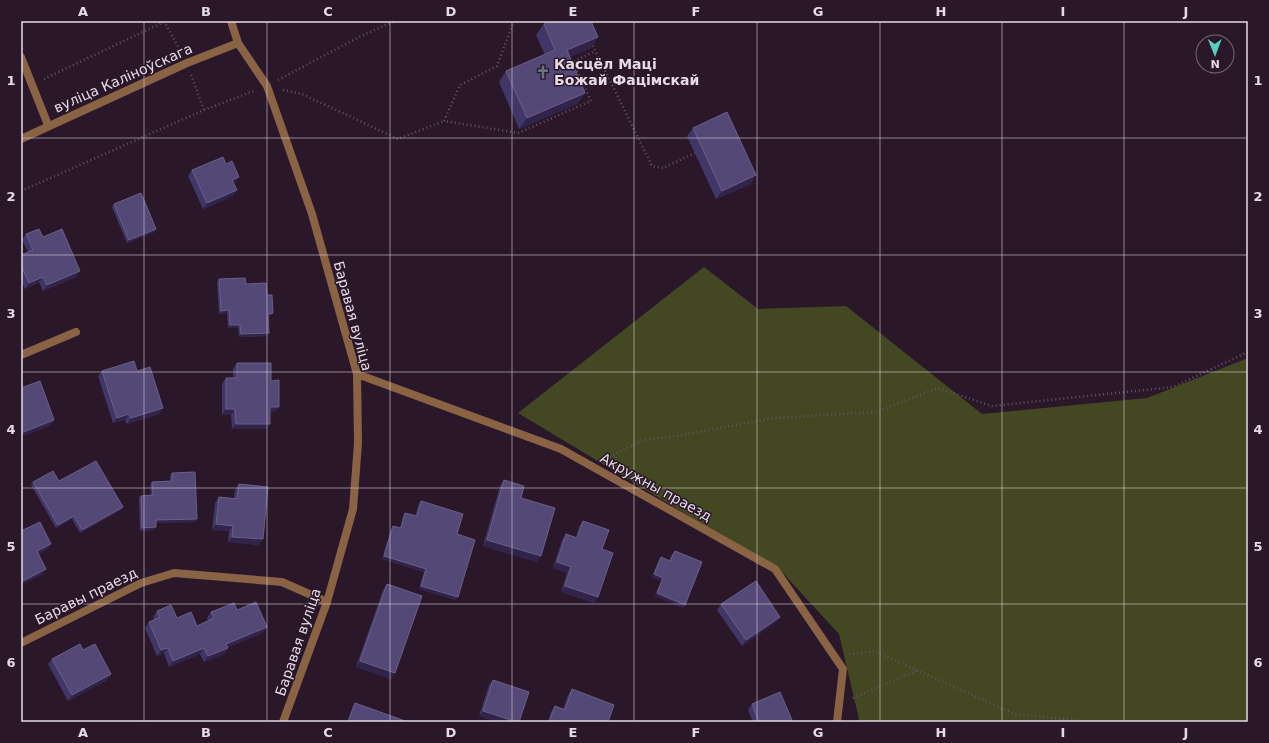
<svg xmlns="http://www.w3.org/2000/svg" width="1269" height="743" font-family="'DejaVu Sans',sans-serif">
  <style>
    .green { fill: #444822 }
    .lines { fill: none; stroke-linecap: round; stroke-linejoin: round }
    .path { stroke: #635363; stroke-width: 2.5; stroke-dasharray: 1 3; stroke-linecap: butt }
    .minor { stroke: #8a6244; stroke-width: 8 }
    .tertiary { stroke: #8a6244; stroke-width: 8 }
    .wall { fill: #413668 }
    .shaded-wall { fill: #31234a }
    .building { fill: #534876; stroke: #6a5f88 }
    .grid { fill: none; stroke: #e6dae6; stroke-width: 1; stroke-opacity: 0.55 }
    .labels { text-anchor: middle; stroke-width: 3; stroke-linejoin: round; paint-order: stroke }
    .poi-label { font-size: 14px; font-weight: bold; fill: #e6dae6; stroke: #2a182a; text-anchor: start }
    .street-label { font-size: 14px; fill: #e6dae6; stroke: #2a182a }
    .neatline { fill: none; stroke: #e6dae6; stroke-width: 1.5 }
    .grid-label { font-size: 13px; text-anchor: middle; font-weight: bold; fill: #e6dae6 }
  </style>
  <rect width="100%" height="100%" fill="#2a182a"/>
  <path class="green" d="M704,267L758,309L846,306L982,414L1147,398L1248,358V722H856L859,719L839,634L782,572L518,413Z"/>
  <g class="lines">
    <path class="path" d="M164,21L180,50
      M514,21L497,66L460,85L444,121L518,133L591,101L573,62L595,51
      M591,42L652,166L663,168L695,153
      M191,75L204,110
      M44,79L166,21
      M278,80L359,37L395,21
      M283,90L302,94L398,139L444,121
      M21,191L204,110L254,91
      M606,459L645,439L671,437L774,418L877,412L938,388L992,406L1173,387L1248,352
      M849,654L874,651L1015,714L1095,722
      M853,698L918,670"/>
    <path class="minor" d="M21,57L48,125
      M21,355L76,332
      M357,374L561,449L775,569L843,669L837,722
      M21,643L141,583L174,573L282,582L327,602"/>
    <path class="tertiary" d="M231,21L238,43L267,86L312,214L357,374L358,443L353,509L327,602L283,722
      M21,139L187,63L238,43"/>
  </g>
  <path class="wall" d="M544,24L591,48L569,57L585,93L577,104L519,129L499,82L506,71L545,55L536,35Z
    M693,128L751,184L716,199L687,136Z
    M192,170L235,183H234L233,196L203,209L188,176Z
    M114,204L156,229L154,232L127,243L112,207Z
    M26,234L43,237L76,277L43,291L39,282L25,289L21,280V255L28,252L22,240Z
    M219,279L246,284L267,295L271,316H268L269,333L267,336L239,337L238,328H228L227,313L219,314L217,282Z
    M237,363L271,381L275,412H270L266,429H232L231,415H222V384L226,378H233V369Z
    M102,371H137L163,408L159,414L127,424L125,420L113,423L98,376Z
    M172,473L195,522L156,523V527L154,530L140,531L139,498L141,496L151,495L150,485L152,482L170,481V476Z
    M504,480L521,498L537,562L483,546L500,486Z
    M59,481L121,510L80,533L72,519L56,528L31,485L33,482Z
    M239,484L259,545L228,542L229,531L212,530L215,503L219,497L234,498L235,490Z
    M421,501L457,534L456,600L419,589L424,572L382,559L391,529L393,526L400,528L403,516L405,513L415,516L419,504Z
    M583,521L602,549L598,597L594,603L561,592L567,573L553,568L562,540L566,534L576,537L579,527Z
    M675,551L685,605L683,608L655,596L661,581L652,577L659,560L661,557L669,561L672,554Z
    M387,584L391,679L356,667L383,590Z
    M721,604L780,617L776,622L742,646L717,610Z
    M237,610L263,633L228,647L224,654L204,662L200,654L169,667L164,653L157,656L145,628L149,622L154,620L153,617L157,611L197,626L208,621L207,618L211,612Z
    M83,650L111,674L107,680L68,701L48,664L52,659Z
    M493,680L529,692L479,716L489,685Z
    M572,689L608,722H548L551,712L555,706L563,709L568,695Z
    M355,703L408,722H347L353,706Z
    M752,704L791,722H753L748,710Z"/>
  <path class="shaded-wall" d="M598,37L591,48L559,61L567,50Z
    M585,93L577,104L519,129L527,118Z
    M756,175L751,184L716,199L722,191Z
    M239,177L235,183L228,186L232,180Z
    M237,190L233,196L203,209L207,203Z
    M156,229L154,232L127,243L129,240Z
    M80,271L76,277L43,291L47,285Z
    M43,277L39,282L25,289L29,283Z
    M229,310L227,313L219,314L221,311Z
    M273,313L271,316L266,317L268,314Z
    M230,325H240L238,328H228Z
    M269,333L267,336L239,337L241,334Z
    M270,407H279L275,412H266Z
    M163,408L159,414L127,424L131,418Z
    M226,409H235L231,415H222Z
    M129,414L125,420L113,423L117,418Z
    M54,420L50,426L21,437V433Z
    M236,424H270L266,429H232Z
    M123,507L121,510L80,533L82,530Z
    M74,516L72,519L56,528L58,525Z
    M197,519L195,522L154,523L156,520Z
    M216,524L233,526L229,531L212,530Z
    M156,527L154,530L140,531L142,528Z
    M232,537L263,539L259,545L228,542Z
    M487,540L541,556L537,562L483,546Z
    M51,544L47,550L33,557L37,551Z
    M384,556L426,569L424,572L382,559Z
    M557,562L571,567L567,573L553,568Z
    M46,569L42,575L21,585V582Z
    M654,574L663,578L661,581L652,577Z
    M421,586L458,597L456,600L419,589Z
    M565,586L598,597L594,603L561,592Z
    M657,593L685,605L683,608L655,596Z
    M780,617L776,622L742,646L746,640Z
    M267,627L263,633L222,649L226,644Z
    M168,648L164,653L157,656L161,650Z
    M204,648L200,654L169,667L173,661Z
    M228,648L224,654L204,662L208,656Z
    M360,661L395,673L391,679L356,667Z
    M111,674L107,680L68,701L72,695Z
    M483,711L517,722H496L479,716Z"/>
  <path class="building" d="M551,21H591L598,37L567,50L585,93L527,118L506,71L555,50L544,24Z
    M727,112L756,175L722,191L693,128Z
    M223,157L226,164L232,161L239,177L232,180L237,190L207,203L192,170Z
    M141,193L156,229L129,240L114,204Z
    M39,229L43,237L62,229L80,271L47,285L43,277L29,283L21,265V255L33,250L26,234Z
    M245,278L246,284L266,283L267,295H272L273,313L268,314L269,333L241,334L240,325H230L229,310L221,311L219,279Z
    M134,361L137,371L150,367L163,408L131,418L129,414L117,418L102,371Z
    M237,363H271V381L279,380V407H270V424H236L235,409H226V378H237Z
    M40,381L54,420L21,433V388Z
    M96,461L123,507L82,530L74,516L58,525L33,482L53,471L59,481Z
    M195,472L197,519L156,520V527L142,528L141,496L153,495L152,482L172,481V473Z
    M504,480L524,486L521,498L555,508L541,556L487,540Z
    M239,484L268,487L263,539L232,537L233,526L216,524L219,497L237,499Z
    M421,501L463,514L457,534L475,540L458,597L421,586L426,569L384,556L393,526L401,528L405,513L417,516Z
    M583,521L609,530L602,549L613,553L598,597L565,586L571,567L557,562L566,534L577,538Z
    M40,522L51,544L37,551L46,569L21,582V531Z
    M675,551L702,562L685,605L657,593L663,578L654,574L661,557L670,561Z
    M756,581L780,617L746,640L721,604Z
    M387,584L422,596L395,673L360,661Z
    M256,602L267,627L226,644L228,648L208,656L204,648L173,661L168,648L161,650L149,622L160,617L157,611L171,605L177,618L191,612L197,626L214,618L211,612L234,603L237,610Z
    M80,644L83,650L95,644L111,674L72,695L52,659Z
    M493,680L529,692L519,722H517L483,711Z
    M572,689L614,705L608,722H549L555,706L565,710Z
    M780,692L792,720L787,722H759L752,704Z
    M355,703L408,722H348Z"/>
  <path class="grid" d="M144,21V722M267,21V722M390,21V722M512,21V722M634,21V722M757,21V722M880,21V722M1002,21V722M1124,21V722M21,138H1248M21,255H1248M21,372H1248M21,488H1248M21,604H1248"/>
  <defs>
    <g id="church-bare" transform="scale(1.08)"><path d="M-1.2-6h2.4v3.5h3.3v2.4h-3.3V6h-2.4V-.1h-3.3v-2.4h3.3Z" fill="#6b7280" stroke="#2a182a" stroke-width="2.5" paint-order="stroke"/></g>
  </defs>
  <g fill-rule="evenodd">
    <use href="#church-bare" x="543" y="72"/>
  </g>
  <g class="labels">
    <g class="poi-label">
      <text x="554" y="69">Касцёл Маці<tspan x="554" dy="16">Божай Фацімскай</tspan></text>
    </g>
    <g class="street-label">
      <text transform="translate(123 78) rotate(-24)" y="5">вуліца Каліноўскага</text>
      <text transform="translate(353 316) rotate(75)" y="5">Баравая вуліца</text>
      <text transform="translate(656 487) rotate(29)" y="5">Акружны праезд</text>
      <text transform="translate(86 596) rotate(-26)" y="5">Баравы праезд</text>
      <text transform="translate(298 642) rotate(-71)" y="5">Баравая вуліца</text>
    </g>
  </g>
  <rect width="1269" height="743" fill="none" stroke="#2a182a" stroke-width="44"/>
  <g transform="translate(1215 54) rotate(179)"><circle r="19" fill="#2a182a" stroke="#756675"/>
  <path d="M0-3L7 15L0 10L-7 15Z" fill="#59cebe"/>
  <text y="-6" font-size="11" font-weight="bold" text-anchor="middle" fill="#e6dae6">N</text>
  </g>
  <rect x="22" y="22" width="1225" height="699" class="neatline"/>
  <g class="grid-label">
    <text x="83" y="16">A</text>
    <text x="206" y="16">B</text>
    <text x="328" y="16">C</text>
    <text x="451" y="16">D</text>
    <text x="573" y="16">E</text>
    <text x="696" y="16">F</text>
    <text x="818" y="16">G</text>
    <text x="941" y="16">H</text>
    <text x="1063" y="16">I</text>
    <text x="1186" y="16">J</text>
    <text x="11" y="85">1</text>
    <text x="1258" y="85">1</text>
    <text x="11" y="201">2</text>
    <text x="1258" y="201">2</text>
    <text x="11" y="318">3</text>
    <text x="1258" y="318">3</text>
    <text x="11" y="434">4</text>
    <text x="1258" y="434">4</text>
    <text x="11" y="551">5</text>
    <text x="1258" y="551">5</text>
    <text x="11" y="667">6</text>
    <text x="1258" y="667">6</text>
    <text x="83" y="737">A</text>
    <text x="206" y="737">B</text>
    <text x="328" y="737">C</text>
    <text x="451" y="737">D</text>
    <text x="573" y="737">E</text>
    <text x="696" y="737">F</text>
    <text x="818" y="737">G</text>
    <text x="941" y="737">H</text>
    <text x="1063" y="737">I</text>
    <text x="1186" y="737">J</text>
  </g>
</svg>
